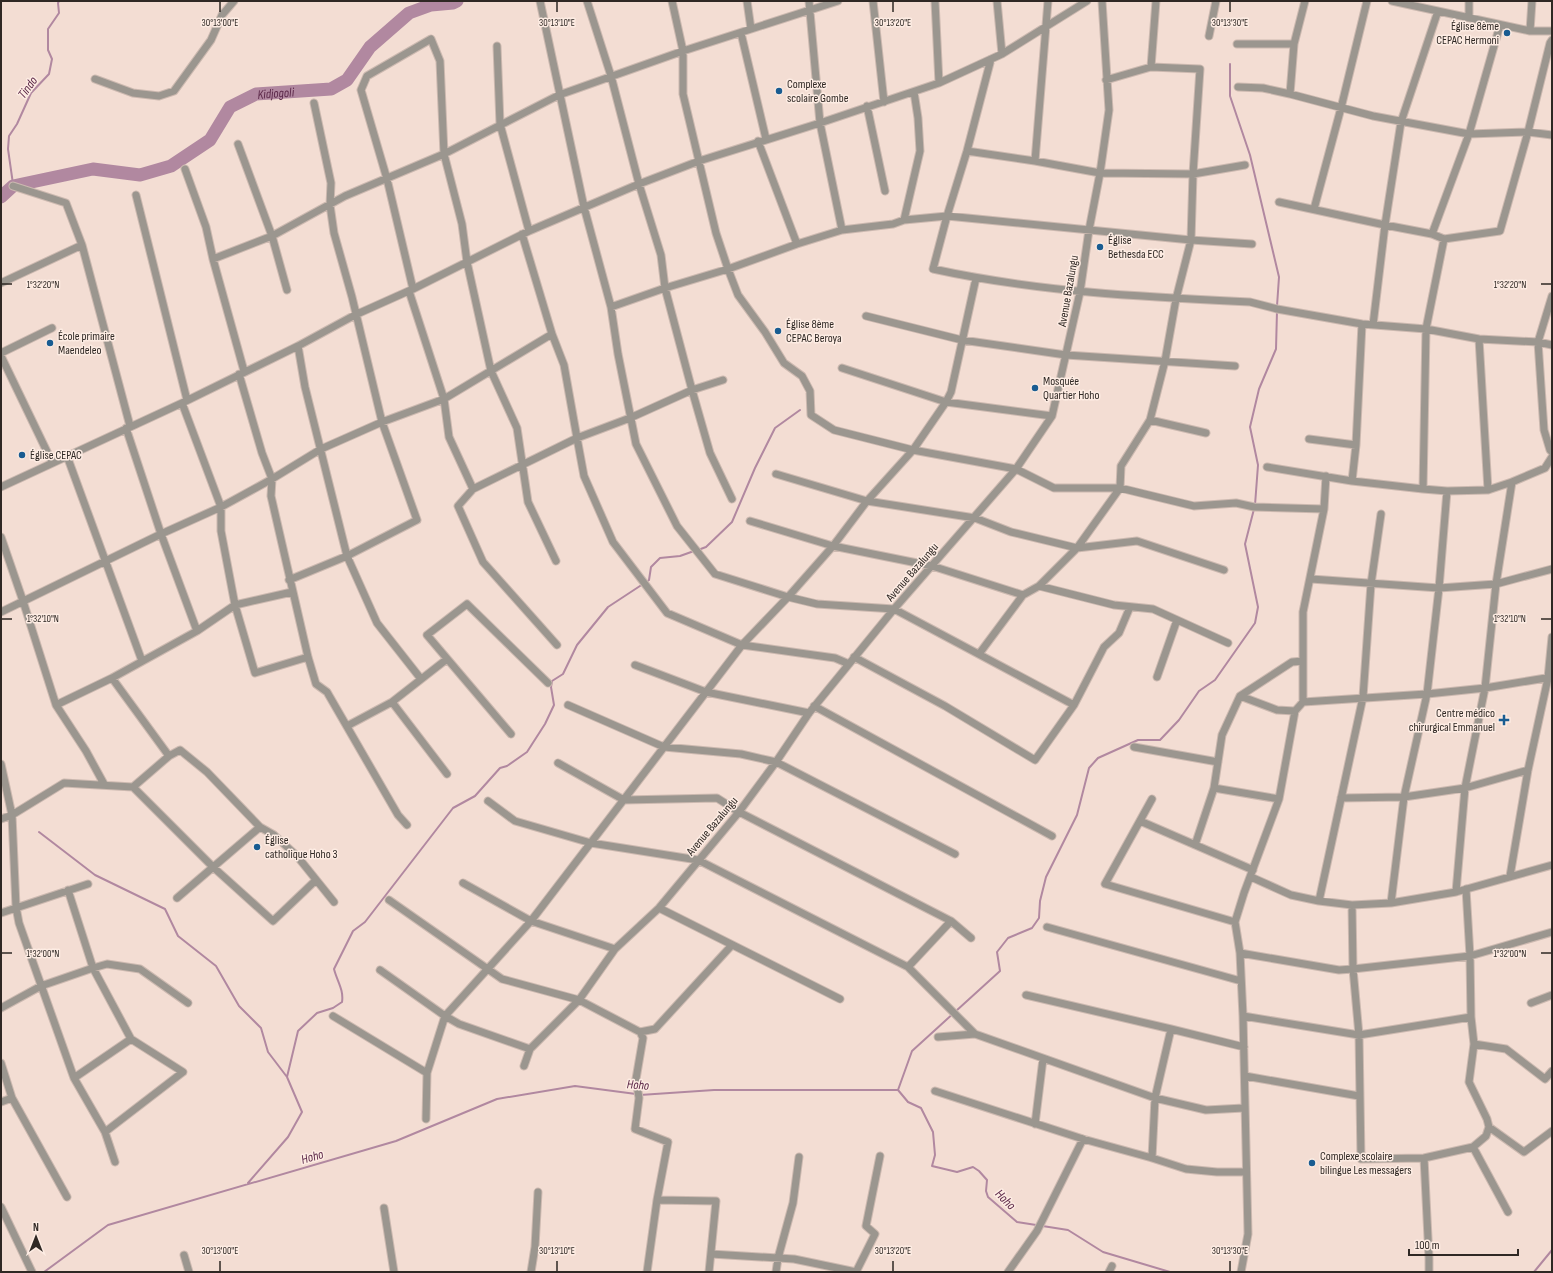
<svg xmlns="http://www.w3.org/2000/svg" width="1553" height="1273" font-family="'Sofia Sans Condensed',sans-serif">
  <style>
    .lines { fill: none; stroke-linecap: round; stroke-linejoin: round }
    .stream { stroke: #b188a0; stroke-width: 2 }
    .river { stroke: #b188a0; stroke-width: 13 }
    .minor-casing { stroke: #ccb9b0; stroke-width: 9 }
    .minor { stroke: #9b968f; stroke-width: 7 }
    .ticks { fill: none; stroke: #2f2824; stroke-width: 1.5 }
    .poi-dot { fill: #195c91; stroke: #fdece3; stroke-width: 1.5 }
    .labels { text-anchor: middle; stroke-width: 3; stroke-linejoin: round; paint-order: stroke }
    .poi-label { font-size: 12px; fill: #2f2824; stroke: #fdece3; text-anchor: start }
    .street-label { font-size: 12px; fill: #2f2824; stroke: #fdece3 }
    .water-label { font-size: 13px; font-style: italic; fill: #5b2748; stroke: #fdece3 }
    .ticks-label { font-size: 10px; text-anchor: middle; fill: #2f2824; stroke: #fdece3; stroke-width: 3; stroke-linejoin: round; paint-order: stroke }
  </style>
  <rect width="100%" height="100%" fill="#f3ddd3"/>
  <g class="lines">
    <path class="stream" d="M1230,64V96L1250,155L1279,277L1277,306
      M13,184L8,149L9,136L17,124L31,93L49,74L52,59L48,50V29L59,13L58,3L59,1
      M1255,505L1258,465L1250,427L1259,389L1276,349L1277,311
      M698,550L706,547L732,522L755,468L775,428L800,410
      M646,582L649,580L651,567L660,558L680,556L694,551
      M39,832L95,875L165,909L178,936L216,966L239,1006L261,1028L268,1052L287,1077L302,1112L288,1137L248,1183
      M287,1077L298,1031L317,1013L333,1008L342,1002C344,990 337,981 334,969L353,931L365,922L453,808L475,796L500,768L507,766L527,752L545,724L554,705L551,687L552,681L563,674L577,645L608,607L643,584
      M898,1090L912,1051L1000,971L997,952L1008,938L1032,928L1039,918L1040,901L1046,877L1077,815L1089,768L1098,758L1138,740H1160L1179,720L1199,691L1215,680L1255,623L1258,607L1245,544L1254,509
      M640,1095L714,1090H898L908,1102L921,1108L933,1132L935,1155L932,1166L957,1172L973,1167L979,1171L987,1180L986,1191L988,1197L1017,1222L1068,1230L1103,1252L1170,1272
      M44,1272L108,1225L396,1141L497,1099L575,1086L636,1094
      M1534,1272L1552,1250"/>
    <path class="river" id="s1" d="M1,197L13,186L93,169L140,175L171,166L210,140L230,107L256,94L331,89L347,80L370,47L409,13L431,5L453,3L457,1"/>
    <g class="minor-casing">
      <path id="minor" d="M540,1L584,207L611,307L618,354L636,444L677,526L715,574L788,597L817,604L894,609L1074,705
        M587,1L611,76L639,184L661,255L665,288L692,390L710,453L732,499
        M672,1L683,51V94L716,233L728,269L738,295L765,332L784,363L802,376L810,391L811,415L834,430L913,450L1016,469L1054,488H1120L1194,506L1236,503L1254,507L1324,509
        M747,1L751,29
        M809,1L820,123L842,230
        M873,1L884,102
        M935,1L939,83
        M997,1L1002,54
        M1392,1L1530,31H1552
        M1469,18V1
        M1530,31L1532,1
        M741,33L766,139
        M1209,36L1216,1
        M1237,44H1294
        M497,46L500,124L529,231
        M991,59L967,151L947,216L933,269C1038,292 1144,297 1250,302L1277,309L1362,324L1426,329L1479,339L1538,342L1552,345
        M1151,67L1156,1
        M95,79L133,93L159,96L174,91L211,40L222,15L234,1
        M1238,87L1263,88L1290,94L1373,116L1469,134L1528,132L1552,135
        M1290,94L1294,44L1305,1
        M867,106L885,191
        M758,141L797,244
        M238,144L272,236L287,290
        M967,151L1035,161L1100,173L1193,174L1245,165
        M1035,161L1048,1
        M185,169L206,227L213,259L244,371
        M13,186L66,203L82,245L130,426
        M136,195L187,400
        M1279,202L1385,225L1432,234L1444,239L1500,231L1528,132L1550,43L1552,40
        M1314,209L1341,108L1367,1
        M904,220L920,151L918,118L914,92
        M522,234L552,334L564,365L577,438L473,489L458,506L483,562L557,645
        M1432,234L1469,134L1500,25
        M213,259L272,236L345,196L444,154L559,95L683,51L838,1
        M1,283L82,245
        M413,289L387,179L361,90L367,76L431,39L440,61L444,154L462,224L467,262L491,371L517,428L528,502L556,561
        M409,291L444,399L449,437L473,489
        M1552,296L1538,342L1544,430L1550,450L1552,452
        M611,307L665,288L728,269L797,244L842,230L893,224L904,220L947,216L1191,240L1252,244
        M866,316L962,340L1066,355L1235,366
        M1373,325L1385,225L1401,122L1438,11
        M1479,339L1488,490
        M298,346L305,387L347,556L377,623L421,679
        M1,353L52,328
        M1,356L52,462
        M842,368L946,402L1052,416
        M239,374L262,453L272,479L271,496L308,657L316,684L327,692L398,815L407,825
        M723,380L692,390L630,418L577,438L584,476L613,542L667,613L742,645L835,658L849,664
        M182,403L221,507V531L235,605L255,673L308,657
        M1150,420L1206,433
        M126,428L161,534L197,631
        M1309,439L1356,445
        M67,456L142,661
        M1267,467L1352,481L1423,489L1447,491L1488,490L1512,482L1545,468L1552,457
        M776,474L867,501L975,518L1011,532L1077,548L1137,541L1224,570
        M1352,481L1356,445L1362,324
        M1,487L182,403L298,346L355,315L413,289L529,231L639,184L699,161L820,123L939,83L1002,54L1087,1
        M1423,489L1426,329L1444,239
        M750,521L833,546L932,566L1023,595
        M1,537L23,601L56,705L86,751L104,784
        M1311,579L1439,588L1496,584L1552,569
        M289,580L347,556L417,520L382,422L352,297L334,233L330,205L331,183L314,103
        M1039,586L1114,605L1153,609L1228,643
        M1,612L161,534L221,507L272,479L321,449L382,422L444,399L552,334
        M979,654L1023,595L1039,586L1077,548L1120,488L1121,466L1150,420L1165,361L1176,299L1191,240L1193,174L1200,69L1151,67L1106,80
        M854,657L945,706L1035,760L1074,705L1104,647L1119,633L1130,607
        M635,665L706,692L809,713
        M1157,677L1177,620
        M112,678L169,756
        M1240,696L1277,710L1295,711
        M392,702L447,774
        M1303,702V612L1324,509L1326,476
        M56,705L112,678L197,631L235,605L292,592
        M568,705L664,747L741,754L776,762L955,854
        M814,706L1052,836
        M347,726L392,702L447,659
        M511,734L427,635L467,604L548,683
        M1134,747L1218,762
        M558,763L624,800L717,798L739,812L951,921L971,938
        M1,764L12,815L16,907L19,923L74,1078L105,1132L115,1162
        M133,787L213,867L273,921L316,880
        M1214,788L1279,799
        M1341,798L1404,797L1465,788L1528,770
        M1152,799L1105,884L1235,922
        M488,801L515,821L591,843L698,860L908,967L975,1034L1155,1098L1206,1110L1244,1108
        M1,819L12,815L64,783L133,787L169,756L180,750L207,772L260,827L274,835L297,856L334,902
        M1140,821L1253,870
        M1195,845L1214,788L1222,735L1240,696L1292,662L1303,661
        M1510,876L1528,770L1548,678L1552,637
        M1251,877L1291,895L1319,901L1352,905L1391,903L1456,892L1552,865
        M463,883L531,921L615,949
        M68,890L93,968L131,1039L183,1072L105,1132
        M1456,892L1465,788L1485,688L1496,584L1512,482
        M177,898L260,827
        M389,900L502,979L579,1000L640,1032L643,1038L636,1079L639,1098L635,1129L668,1142L657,1200L647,1272
        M1319,901L1363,697L1371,584L1381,514
        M1391,903L1404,797L1427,694L1439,588L1447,491
        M1352,905L1353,969L1359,1035L1361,1159L1424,1158L1473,1147L1486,1136L1489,1127L1487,1119L1469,1082L1474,1044L1471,1017L1470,956L1466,889
        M659,908L840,999
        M1,913L88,884
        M1047,927L1241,981
        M1240,953L1339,970L1353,969L1470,956L1552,932
        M908,967L951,921
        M380,970L445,1016L459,1024L530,1049
        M1026,995L1171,1029L1244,1047
        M1531,1003L1552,995
        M1,1008L41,986L93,968L107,964L140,969L188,1003
        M333,1016L427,1073
        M1243,1016L1359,1035L1471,1017
        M640,1032L655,1029L732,945
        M938,1037L975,1034
        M1474,1044L1506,1049L1545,1079L1552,1071
        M1,1063L12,1098L67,1197
        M524,1066L530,1049L579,1000L615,949L659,908L739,812L776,762L809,713L894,609L1016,469L1052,416L1080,292L1089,230L1100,173L1109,110L1102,1
        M1245,1076L1359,1096
        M74,1078L131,1039
        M935,1091L1083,1139L1152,1158L1186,1169L1217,1172H1245
        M1,1102L12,1098
        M426,1119L427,1073L445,1016L531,921L742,645L788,597L833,546L867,501L913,450L946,402L951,392L976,278
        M1035,1124L1043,1059
        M1489,1127L1524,1152L1552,1131
        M1473,1147L1508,1212
        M1152,1158L1155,1098L1171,1029
        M1424,1158L1429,1258V1272
        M657,1200L716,1201L709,1272
        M1,1207L32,1272
        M384,1208L394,1272
        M711,1254L794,1259L856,1272L875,1234L866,1226L880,1156
        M184,1255L189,1272
        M531,1272L535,1247L538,1192
        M776,1272L778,1258L793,1203L799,1157
        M1008,1272L1037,1231L1083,1139
        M1109,1272L1112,1266
        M1241,1272L1248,1234L1243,1016L1240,953L1235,922L1244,893L1279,799L1295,711L1303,702L1427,694L1485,688L1552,677"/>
    </g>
    <use href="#minor" class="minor"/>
  </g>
  <path class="ticks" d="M220,2V12M557,2V12M893,2V12M1230,2V12M2,284H12M1541,284H1551M2,619H12M1541,619H1551M2,953H12M1541,953H1551M220,1261V1271M557,1261V1271M893,1261V1271M1230,1261V1271"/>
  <g class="poi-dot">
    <circle cx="1507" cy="33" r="4"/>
    <circle cx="779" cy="91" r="4"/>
    <circle cx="1100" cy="247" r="4"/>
    <circle cx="778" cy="331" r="4"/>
    <circle cx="50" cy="343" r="4"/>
    <circle cx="1035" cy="388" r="4"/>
    <circle cx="22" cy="455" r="4"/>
    <path d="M1502 714h4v4h4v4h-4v4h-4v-4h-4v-4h4z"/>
    <circle cx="257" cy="847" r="4"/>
    <circle cx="1312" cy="1163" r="4"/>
  </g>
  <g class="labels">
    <g class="poi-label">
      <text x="1499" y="30" text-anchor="end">Église 8ème<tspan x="1499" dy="14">CEPAC Hermoni</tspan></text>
      <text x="787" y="88">Complexe<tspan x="787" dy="14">scolaire Gombe</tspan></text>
      <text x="1108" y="244">Église<tspan x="1108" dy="14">Bethesda ECC</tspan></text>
      <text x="786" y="328">Église 8ème<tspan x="786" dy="14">CEPAC Beroya</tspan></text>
      <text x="58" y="340">École primaire<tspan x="58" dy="14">Maendeleo</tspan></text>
      <text x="1043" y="385">Mosquée<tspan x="1043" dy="14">Quartier Hoho</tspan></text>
      <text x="30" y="459">Église CEPAC</text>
      <text x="1495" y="717" text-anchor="end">Centre médico<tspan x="1495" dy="14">chirurgical Emmanuel</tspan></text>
      <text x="265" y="844">Église<tspan x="265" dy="14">catholique Hoho 3</tspan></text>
      <text x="1320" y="1160">Complexe scolaire<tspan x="1320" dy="14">bilingue Les messagers</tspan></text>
    </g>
    <g class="street-label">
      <text transform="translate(1068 291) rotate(-80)" y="4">Avenue Bazalungu</text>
      <text transform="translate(912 572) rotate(-49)" y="4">Avenue Bazalungu</text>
      <text transform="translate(712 826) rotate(-50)" y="4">Avenue Bazalungu</text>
    </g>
    <g class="water-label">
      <text transform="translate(27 87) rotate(-54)" y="5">Tindo</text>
      <text dy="5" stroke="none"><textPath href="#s1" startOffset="312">Kidjogoli</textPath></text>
      <text transform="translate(638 1084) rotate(4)" y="5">Hoho</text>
      <text transform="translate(312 1156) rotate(-16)" y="5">Hoho</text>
      <text transform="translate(1006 1199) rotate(45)" y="5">Hoho</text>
    </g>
  </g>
  <g class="ticks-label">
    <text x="220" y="26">30°13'00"E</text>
    <text x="557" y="26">30°13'10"E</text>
    <text x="893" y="26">30°13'20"E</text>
    <text x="1230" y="26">30°13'30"E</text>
    <text x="43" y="288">1°32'20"N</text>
    <text x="1510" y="288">1°32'20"N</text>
    <text x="43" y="622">1°32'10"N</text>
    <text x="1510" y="622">1°32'10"N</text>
    <text x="43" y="957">1°32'00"N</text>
    <text x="1510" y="957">1°32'00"N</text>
    <text x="220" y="1254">30°13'00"E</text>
    <text x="557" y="1254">30°13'10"E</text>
    <text x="893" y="1254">30°13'20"E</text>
    <text x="1230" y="1254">30°13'30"E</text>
  </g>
  <rect width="1553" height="1273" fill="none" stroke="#2f2824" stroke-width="4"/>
  <g transform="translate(36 1237)" stroke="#fdece3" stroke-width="3" paint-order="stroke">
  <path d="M0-3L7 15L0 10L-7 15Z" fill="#2f2824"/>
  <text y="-6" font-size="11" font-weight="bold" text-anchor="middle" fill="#2f2824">N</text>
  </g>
  <path d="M1409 1249v6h109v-6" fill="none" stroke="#2f2824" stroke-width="2"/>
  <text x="1415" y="1249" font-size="12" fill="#2f2824" stroke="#fdece3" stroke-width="3" paint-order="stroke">100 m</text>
</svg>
